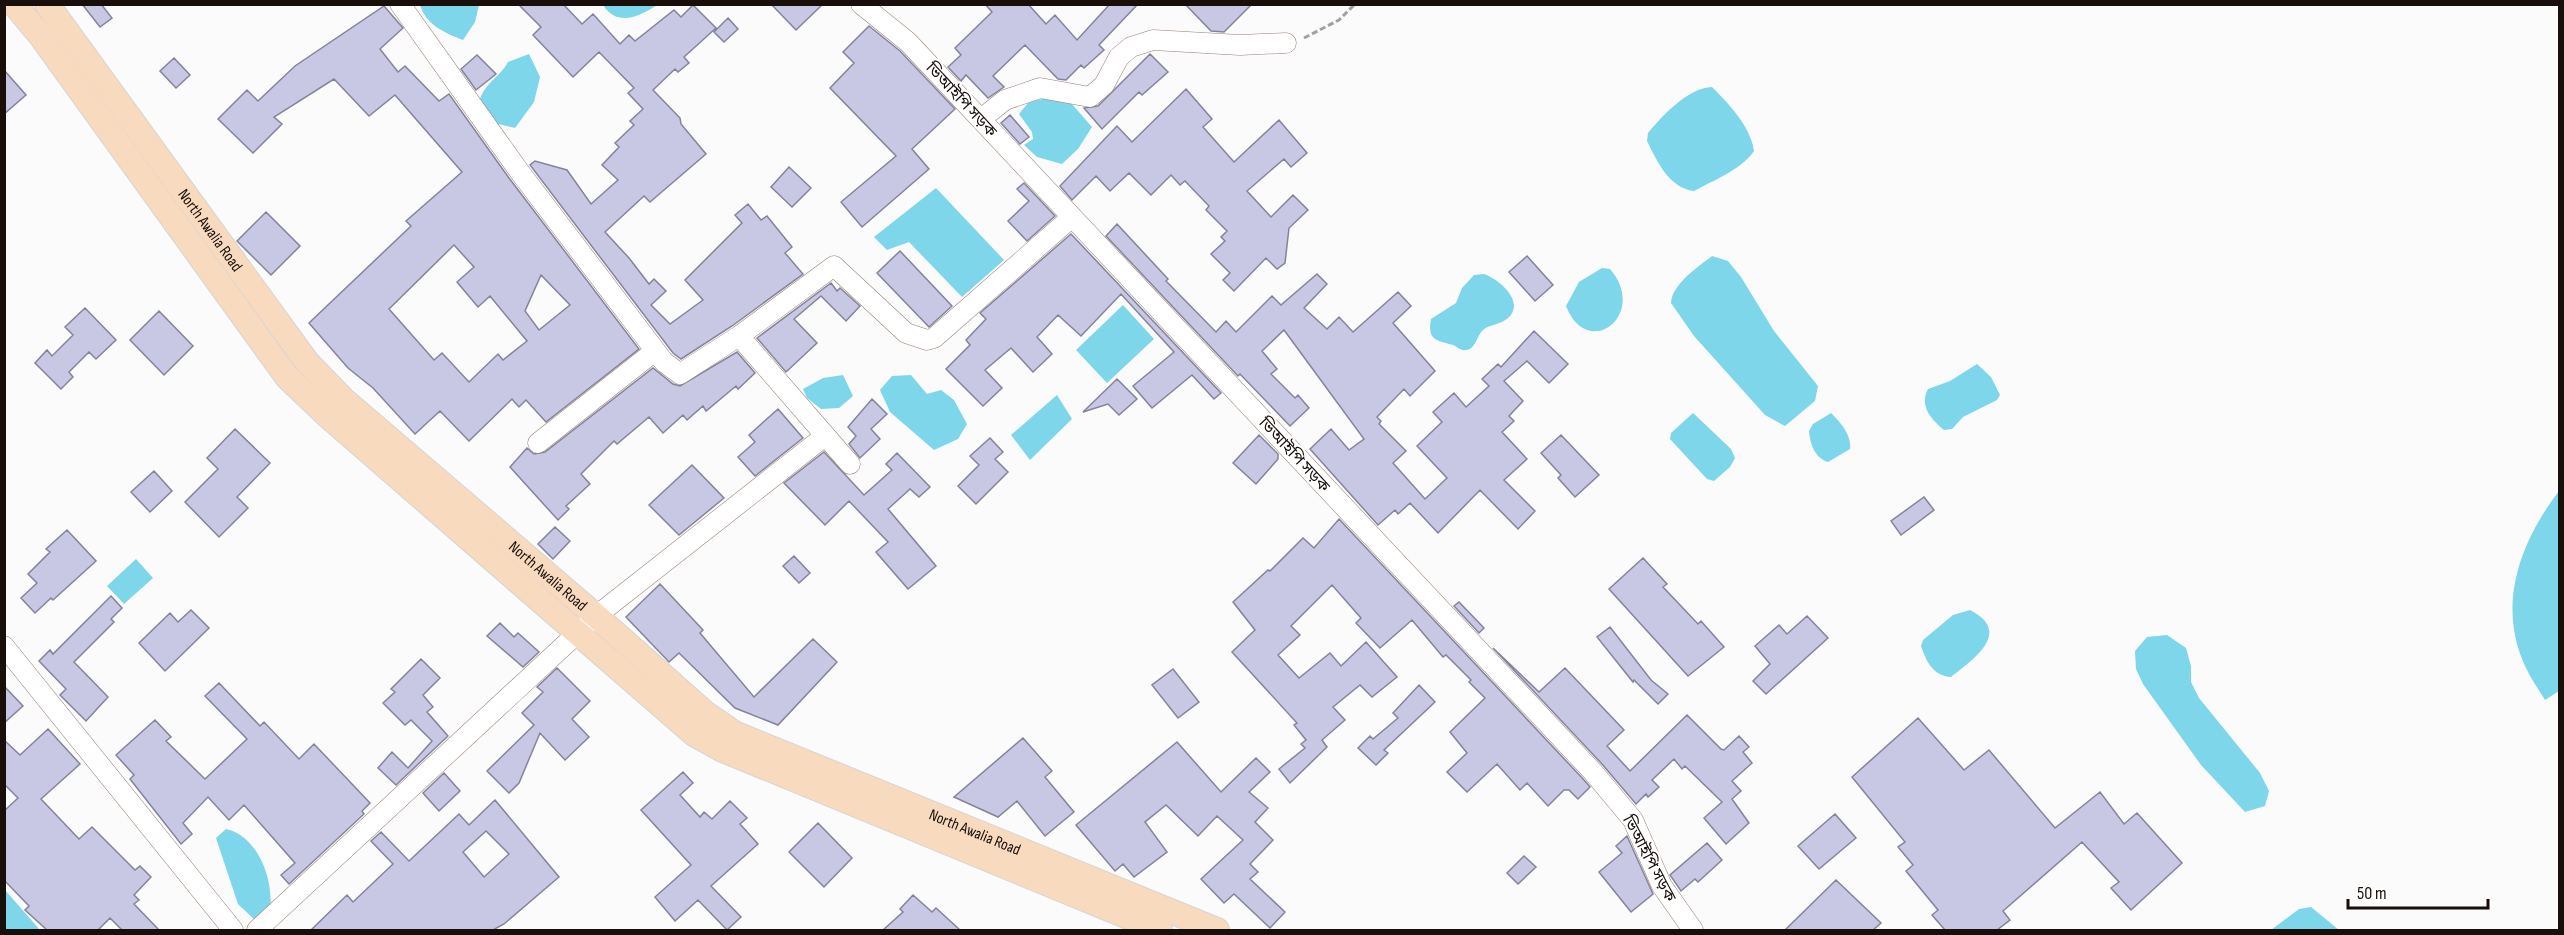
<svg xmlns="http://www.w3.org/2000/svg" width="2564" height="935" font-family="'Sofia Sans Condensed','Noto Sans Bengali',sans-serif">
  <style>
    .water { fill: #7dd6e9 }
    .building { fill: #c8c8e4; stroke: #83839c; stroke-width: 1.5; fill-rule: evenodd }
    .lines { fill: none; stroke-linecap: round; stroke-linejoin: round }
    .minor-casing { stroke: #9a7f72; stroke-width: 21 }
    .major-casing { stroke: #d5d4d3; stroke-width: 26 }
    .path { stroke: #a39f9d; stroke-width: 3; stroke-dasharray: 6 3; stroke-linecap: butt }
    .minor { stroke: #fff; stroke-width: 20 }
    .major { stroke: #f8dbbf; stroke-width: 24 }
    .labels { text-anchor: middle; stroke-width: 4.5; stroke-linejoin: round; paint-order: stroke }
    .street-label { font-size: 16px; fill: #180f0a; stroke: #fff }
  </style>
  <rect width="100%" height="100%" fill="#fbfbfb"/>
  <path class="water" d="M420,5V4L479,5L475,22L463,40C445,33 426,25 420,5Z
    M603,5H657C639,17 617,27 603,5Z
    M529,54L540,77L534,102L515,128L498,124L480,99C486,82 500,77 508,62Z
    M1712,87C1729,104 1751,127 1754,151C1741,170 1714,180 1694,191C1669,188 1657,161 1647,141L1648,133C1663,115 1688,88 1712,87Z
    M1049,97L1071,103L1092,127L1078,149L1062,164L1037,157L1024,145L1033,139L1032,132L1019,114L1028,103Z
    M936,188L1004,260L962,297L909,242L887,250L874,237Z
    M1712,256L1728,261L1741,277L1774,331L1818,386L1815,401L1785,426L1765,415L1694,336L1671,303C1672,284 1698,267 1712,256Z
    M1602,268L1610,269C1649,314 1588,362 1566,306L1579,282Z
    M1484,274C1499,279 1526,302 1508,318C1500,325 1490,324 1483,330C1476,337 1476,349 1466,350C1460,351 1458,347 1453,345C1437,340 1427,341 1431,319L1456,303L1462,288L1474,275Z
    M1123,305L1154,339L1107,383L1076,350Z
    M1977,364L1991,377L2000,395L1997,400L1963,417L1952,429L1944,430C1931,419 1919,406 1928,389L1950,381Z
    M843,375L853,396L839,408L821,409L807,398L803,389L823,378Z
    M911,375L927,394L941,390L954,400L967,424L958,439L934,450L890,412L880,390L892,376Z
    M1057,395L1072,419L1030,460L1011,435Z
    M1693,413L1731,449L1735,458L1730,467L1714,481L1707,479L1670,439L1671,433Z
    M1831,413C1840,422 1852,435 1850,449L1828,462C1815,458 1810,444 1809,431L1813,424Z
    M2559,491V691L2545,700C2539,690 2531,679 2526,668C2496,606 2520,542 2559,491Z
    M136,559L153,578L124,604L107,586Z
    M1970,610C2013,632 1974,659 1951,677C1933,676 1926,661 1921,646L1923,640L1953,615Z
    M2167,635L2186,648L2191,666V682L2199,698L2260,773L2269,791L2265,806L2245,812L2201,765L2143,684L2136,669L2135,651L2147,637Z
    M226,829C258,836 274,880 270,910L256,921L238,904L216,838Z
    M5,890L40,930H5Z
    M2311,907L2339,930H2271L2299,909Z"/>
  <path class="building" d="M82,4H101L112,18L100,27Z
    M518,4H563L582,24L593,14L620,44L629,35L635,41L674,10L681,17L693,5L716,28L684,57L689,63L678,72L675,69L653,90L680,118L681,124L706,154L650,202L644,196L605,232L629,258L649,284L654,279L666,291L651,305L670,324L703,300L685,280L742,223L735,215L748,204L761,220L767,216L792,247L785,253L803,274L732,326L681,359L673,353L530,165L535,161L567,170L591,204L618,180L602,165L619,147L615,143L634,125L630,121L643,109L628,93L634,88L599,52L573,77L533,35L541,27Z
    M771,4H823L796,30Z
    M985,4H1028L1046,24L1055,15L1077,40L1110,4H1138L1099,45L1104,50L1084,68L1081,65L1066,80L1058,79L1025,45L993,76L1004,87L988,98L966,75L961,81L948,67L961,55L955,48L992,12Z
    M1185,4H1252L1224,32L1211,31Z
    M384,6L403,28L380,49L398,72L405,66L439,101L449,94L509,178L639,349L546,422L526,400L519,407L512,399L469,441L440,411L415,434L373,388L348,368L309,323L411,226L406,221L462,172L395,95L369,116L334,79L274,117L282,124L253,153L218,119L247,90L258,101L295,66ZM454,245L474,267L457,282L478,307L490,296L527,341L503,360L498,354L469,382L442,353L434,360L389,309ZM541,275L570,305L539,330L525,311Z
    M728,18L738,29L724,42L714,32Z
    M869,26L900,51L955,109L912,149L929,169L862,227L841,202L896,156L830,88L854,63L843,52Z
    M1150,54L1168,72L1142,95L1139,92L1102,129L1084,108L1098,106Z
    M477,55L496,74L476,90L461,69Z
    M174,58L190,75L176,88L160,71Z
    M4,70L26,95L4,114Z
    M1186,89L1212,119L1203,127L1234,162L1279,120L1307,153L1291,167L1284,159L1247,191L1271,217L1293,195L1308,210L1289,228L1285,263L1277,269L1266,258L1234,291L1223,280L1230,273L1211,254L1225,241L1221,237L1227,231L1206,210L1209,206L1185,181L1180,185L1171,175L1151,195L1129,173L1110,191L1096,176L1072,200L1060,186L1117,126L1132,142Z
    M1010,115L1029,137L1020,144L1001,123Z
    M789,167L811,188L792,207L771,187Z
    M1024,183L1055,216L1027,241L1008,221L1029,201L1017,189Z
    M266,212L300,246L271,275L237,241Z
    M1117,224L1168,279L1166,281L1216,332L1226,321L1236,332L1272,296L1281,305L1317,274L1327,284L1304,308L1327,329L1339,317L1353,332L1398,292L1411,306L1393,323L1435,371L1410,396L1404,389L1377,417L1381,421L1379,424L1406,451L1393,463L1425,499L1447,478L1417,446L1442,422L1433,412L1454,393L1466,407L1489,386L1482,379L1498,364L1501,367L1534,331L1568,364L1549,383L1527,361L1504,381L1523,401L1509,416L1514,421L1502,432L1527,459L1504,480L1535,511L1518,529L1480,490L1438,533L1410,503L1398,514L1395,510L1378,525L1310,449L1331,429L1349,450L1364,439L1284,330L1262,351L1277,369L1271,374L1295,398L1298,395L1309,408L1290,426L1240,374L1238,376L1106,236Z
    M1071,234L1221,393L1214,399L1192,375L1152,408L1133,386L1174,352L1121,294L1081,336L1058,315L1037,337L1052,354L1033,372L1011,348L985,370L1002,388L983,406L946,369L970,345L966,340L986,319L980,313Z
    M900,251L952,306L929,327L877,273Z
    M1527,256L1553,285L1535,301L1509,272Z
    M831,283L837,291L840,288L860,306L846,321L821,296L794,319L817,343L786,372L757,338Z
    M85,308L116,340L96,359L89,352L69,372L73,377L61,389L35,363L47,350L52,356L73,335L65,327Z
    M159,311L193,346L164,375L130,340Z
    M737,352L755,373L738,389L736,386L706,411L703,406L687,420L683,415L663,433L649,417L617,444L614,441L581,474L590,484L566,506L569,509L558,520L510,467L527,448L534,454L545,452L653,368L673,384L680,386Z
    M1117,379L1137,399L1119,415L1108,404L1083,412Z
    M872,399L887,414L871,429L880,439L860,458L849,444L856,436L848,427Z
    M778,409L803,438L755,476L738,457L755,442L749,435Z
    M235,429L270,463L237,497L248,508L219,537L185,502L218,469L207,458Z
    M1259,435L1278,454V459L1256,484L1233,463Z
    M1561,435L1599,475L1575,497L1558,478L1561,475L1541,453Z
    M990,438L1003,452L995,459L1008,472L976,504L958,486L979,465L970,456Z
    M824,452L864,495L892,470L886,464L897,453L930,487L919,497L910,489L888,509L936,566L908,589L876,552L888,542L849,501L825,525L784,483Z
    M692,465L724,498L679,535L649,505Z
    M154,471L172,491L150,512L131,492Z
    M1924,497L1934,510L1901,535L1891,521Z
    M1339,519L1584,780L1590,787L1578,799L1569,790H1564L1548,806L1527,783L1520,790L1497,764L1467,792L1447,772L1467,753L1450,732L1485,698L1469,682L1471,680L1446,655L1443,657L1412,620L1380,648L1356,623L1361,618L1332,585L1291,626L1300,635L1278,655L1299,678L1330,653L1341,666L1366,642L1397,677L1372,697L1360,685L1333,707L1345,720L1322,740L1327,747L1290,783L1279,769L1305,748L1301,744L1306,740L1294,725L1297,723L1232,652L1255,630L1233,602L1268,570L1270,571L1303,538L1314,548Z
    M555,527L570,541L553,559L538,544Z
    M67,530L96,561L53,600L51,598L35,613L21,598L37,583L28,574L50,552L46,549Z
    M794,556L810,573L799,583L783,566Z
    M1643,558L1667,584L1663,587L1698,624L1701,621L1724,647L1688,676L1609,589Z
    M660,584L703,630L700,633L754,697L813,639L837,662L778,725L735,708L679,653L669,662L626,617Z
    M111,596L122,608L111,619L114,622L74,662L108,697L86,721L60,695L66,689L39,661L50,650L53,654Z
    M1459,602L1484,628L1479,633L1454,606Z
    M191,610L209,628L165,671L139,643L170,613L178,622Z
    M1807,616L1828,638L1766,694L1753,681L1770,664L1755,646L1779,625L1787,634Z
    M500,623L514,637L518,633L539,652L523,667L487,636Z
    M1610,627L1651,680L1668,694L1658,704L1634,680L1633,682L1597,637Z
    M1493,648L1539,692L1565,668L1624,730L1607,746L1630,771L1687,715L1721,749L1724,750L1739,736L1749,747L1743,752L1752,763L1732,781L1741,791L1732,799L1749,823L1726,844L1704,818L1722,802L1685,766L1682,769L1674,759L1652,780L1659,787L1648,797L1646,794L1636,804L1602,764Z
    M421,659L440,678L423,695L433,707L427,712L448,736L396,785L378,768L392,752L408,768L432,741L411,720L405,725L383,703L395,692L391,689Z
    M557,668L590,701L572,719L589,737L565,760L540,733L519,783L509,793L487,771L534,725L522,713L543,692L537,687Z
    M1173,669L1199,702L1178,718L1152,685Z
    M219,683L260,726L264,722L299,759L314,744L370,803L362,811L364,814L289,884L281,875L295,863L244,805L229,820L208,797L183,823L192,834L181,844L130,779L134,775L116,755L155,720L171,737L166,741L205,779L247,739L205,696Z
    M1419,685L1435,702L1384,750L1388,753L1376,765L1358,748L1370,736L1373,739L1398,718L1393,713Z
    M4,686L23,706L4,723Z
    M1918,718L1964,770L1989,750L2055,828L2100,792L2124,824L2137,813L2182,863L2131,910L2111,888L2119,882L2082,842L2003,911L2010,920L1997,930H1945L1932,915L1938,910L1906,871L1913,865L1898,847L1905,842L1852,777Z
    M48,729L80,764L41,799L79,839L92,827L135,870L140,866L151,877L134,895L139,900L134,904L159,930H122L110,918L98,930H47L25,910L29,906L4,880V811L18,798L4,784V740L20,755Z
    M1023,738L1052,771L1045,777L1074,812L1045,836L1017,801L998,817L954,797Z
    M1177,742L1221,792L1256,758L1270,772L1249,792L1268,808L1255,822L1273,840L1250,864L1258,872L1250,879L1285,912L1270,928L1234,894L1224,903L1201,879L1243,840L1217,816L1198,836L1166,805L1145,822L1167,852L1134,877L1123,864L1115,871L1076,825Z
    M683,772L693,783L680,795L700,817L704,812L712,819L730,801L747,818L740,824L758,844L711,886L741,917L727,930L698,900L675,921L655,897L691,865L641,810Z
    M444,773L460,791L439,811L423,793Z
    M495,800L559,877L504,924L493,930H311L347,895L353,902L393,864L371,841L381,832L409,861L459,814L469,825ZM486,831L509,854L484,877L463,852Z
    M1835,814L1856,838L1819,869L1798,846Z
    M818,823L852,858L824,887L789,852Z
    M1627,836L1653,894L1631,912L1599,872L1622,853L1616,846Z
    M1707,843L1722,860L1698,882L1695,879L1681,891L1670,875Z
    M1524,856L1536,867L1518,884L1507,873Z
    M1836,880L1881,923L1873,930H1785Z
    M913,895L932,912L936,908L960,930H883L903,912L900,909Z"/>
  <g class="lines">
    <g class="minor-casing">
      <path id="minor" d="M400,4L519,171L664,362L680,374L739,336L834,266L906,333L927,340L934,338L1072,217
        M861,4L908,42L1593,772L1633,820L1662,886L1693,930
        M981,119L1005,100L1040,88L1090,97L1104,85L1119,57L1131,47L1153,40L1240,45L1286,43
        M739,336L850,464
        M538,443L655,351
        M4,646L233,930
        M257,930L596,616L825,436"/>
    </g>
    <g class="major-casing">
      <g id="major">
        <path d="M14,4L40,35L287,377L329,417L694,734L723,750L1160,930"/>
        <path id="s1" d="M47,4L307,362L344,400L596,616L705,713L734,733L1217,930"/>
      </g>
    </g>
    <path class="path" d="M1304,38L1339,20L1355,4"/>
    <use href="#minor" class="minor"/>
    <use href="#major" class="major"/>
  </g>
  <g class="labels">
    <g class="street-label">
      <text transform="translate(962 99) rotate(47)" y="6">ভিআইপি সড়ক</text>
      <text dy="6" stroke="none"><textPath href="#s1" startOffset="279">North Awalia Road</textPath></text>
      <text transform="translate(1295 454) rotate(47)" y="6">ভিআইপি সড়ক</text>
      <text dy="6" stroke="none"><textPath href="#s1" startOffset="765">North Awalia Road</textPath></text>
      <text dy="6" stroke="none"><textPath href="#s1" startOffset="1269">North Awalia Road</textPath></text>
      <text transform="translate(1650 858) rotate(62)" y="6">ভিআইপি সড়ক</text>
    </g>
  </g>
  <rect width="2564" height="935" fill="none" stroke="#180f0a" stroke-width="12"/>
  <path d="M2348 899v9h140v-9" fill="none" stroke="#180f0a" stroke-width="3"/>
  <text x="2357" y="899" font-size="18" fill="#180f0a" stroke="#ffffff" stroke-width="4.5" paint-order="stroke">50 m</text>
</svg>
